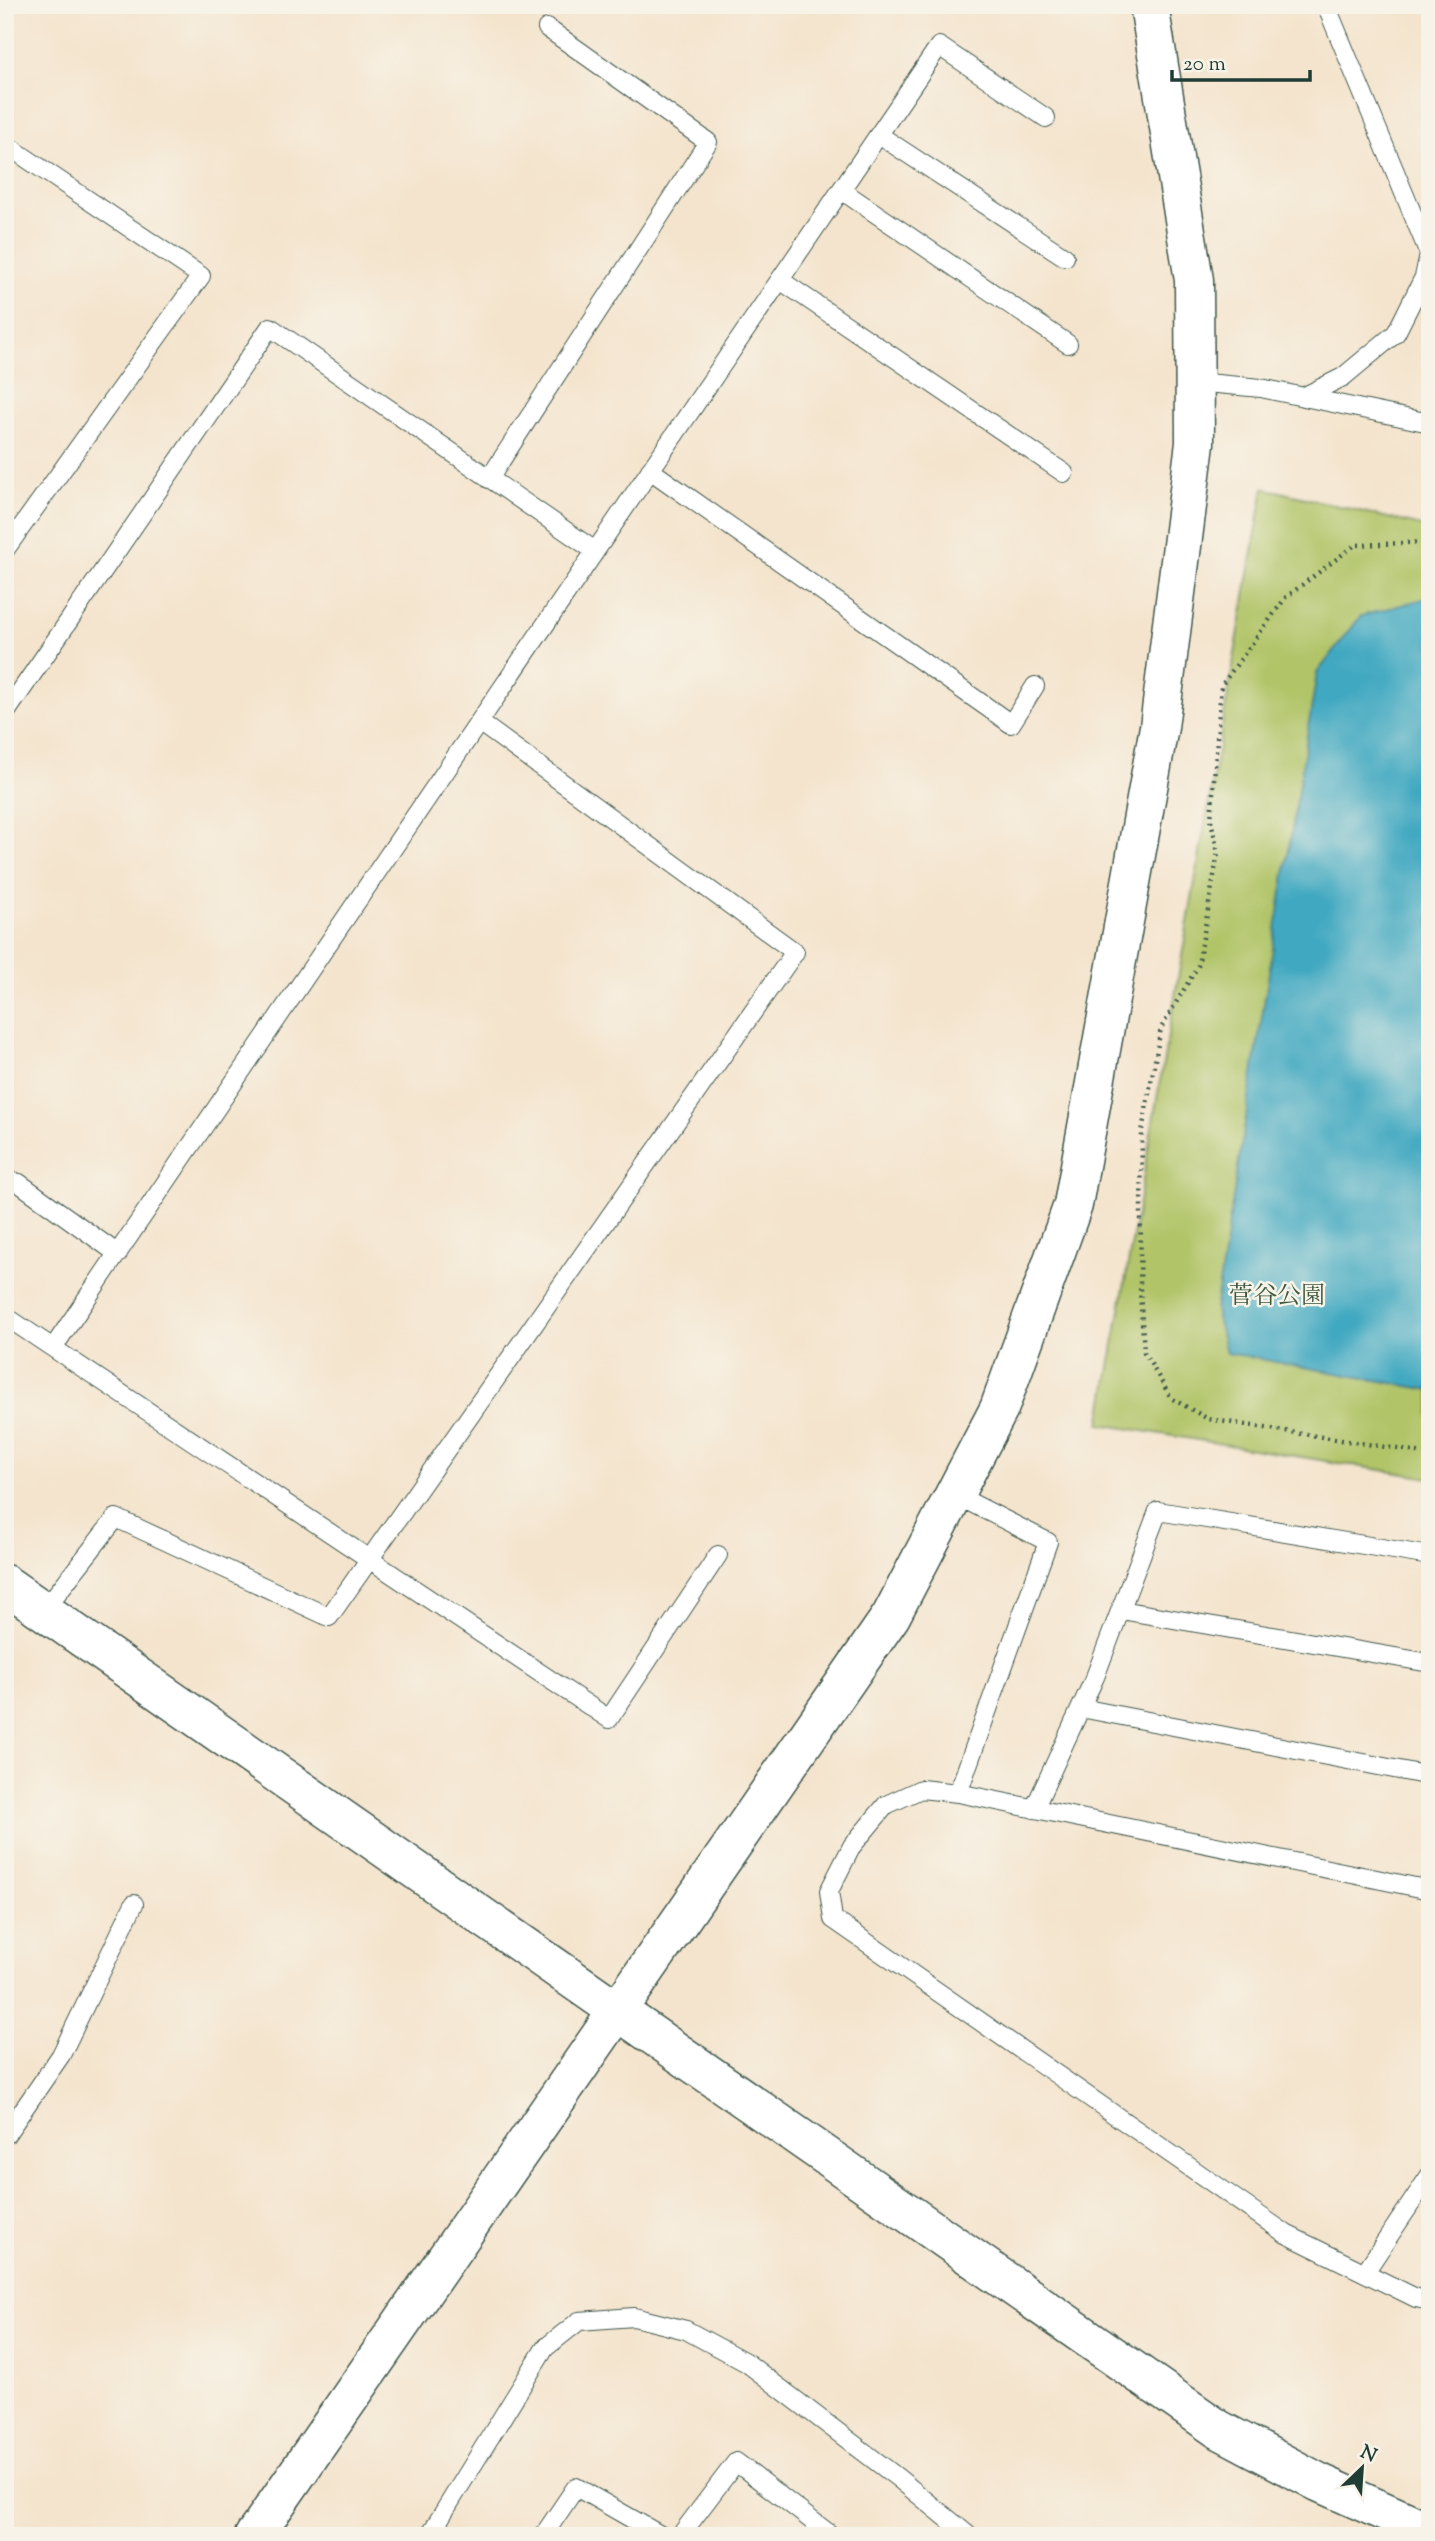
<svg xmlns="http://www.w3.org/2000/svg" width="1435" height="2541" font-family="'Sorts Mill Goudy','Noto Serif JP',serif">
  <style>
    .green { fill: #b1c468; stroke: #68804e; stroke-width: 2 }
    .water { fill: #41a8c1; stroke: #30727a; stroke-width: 2 }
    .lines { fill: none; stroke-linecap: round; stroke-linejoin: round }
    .lane-casing { stroke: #3f564b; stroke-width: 20 }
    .secondary-casing { stroke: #3f564b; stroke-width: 41 }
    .path { stroke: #3f564b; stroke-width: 4.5; stroke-dasharray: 2 5; stroke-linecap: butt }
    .lane { stroke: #fff; stroke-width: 18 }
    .secondary { stroke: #fff; stroke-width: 38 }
    .labels { text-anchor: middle; stroke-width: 5; stroke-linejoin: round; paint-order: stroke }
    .park-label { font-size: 24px; fill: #3c583e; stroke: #f7f3e8 }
  </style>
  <rect width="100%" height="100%" fill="#f7f3e8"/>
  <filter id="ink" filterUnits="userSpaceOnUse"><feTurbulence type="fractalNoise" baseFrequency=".0143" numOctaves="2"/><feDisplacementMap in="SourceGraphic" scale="14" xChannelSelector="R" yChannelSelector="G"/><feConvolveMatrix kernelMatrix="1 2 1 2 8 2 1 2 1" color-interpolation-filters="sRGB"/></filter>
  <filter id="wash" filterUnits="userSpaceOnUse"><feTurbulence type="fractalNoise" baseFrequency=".00686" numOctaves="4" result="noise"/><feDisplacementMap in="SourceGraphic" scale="28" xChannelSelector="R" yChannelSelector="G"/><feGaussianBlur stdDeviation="1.57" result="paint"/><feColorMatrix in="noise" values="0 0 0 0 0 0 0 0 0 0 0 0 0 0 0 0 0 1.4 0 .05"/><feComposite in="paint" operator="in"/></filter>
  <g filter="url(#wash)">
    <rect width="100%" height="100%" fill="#f4e4cd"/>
    <path class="green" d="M1264,488L1430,528V1478L1100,1424Z"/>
    <path class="water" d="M1423,599L1430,600V1390L1226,1353L1215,1310L1317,673L1361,616Z"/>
  </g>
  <g filter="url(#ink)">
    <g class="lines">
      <g class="lane-casing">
        <path id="lane" d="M1326,5L1430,256
          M879,135L1065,257
          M5,144L201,276L5,550
          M841,190L1068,344
          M780,280L1064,473
          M1195,382L1261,388L1430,423
          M1303,397L1343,377L1396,333L1424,277L1429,254
          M650,470L1011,724L1035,686
          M489,479L708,142L547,28
          M5,714L270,327L595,551
          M5,1181L19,1183L118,1254
          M5,1316L609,1719L718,1555
          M53,1348L939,46L1046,118
          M954,1494L1048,1542L958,1793
          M44,1610L116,1518L329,1617L795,952L479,722
          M1121,1610L1430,1663
          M1081,1708L1430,1776
          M1034,1809L1095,1677L1158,1511L1430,1556
          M1430,1890L958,1793L921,1789L886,1805L852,1846L829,1891L833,1919L1286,2234L1416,2298L1430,2301
          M5,2136L61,2055L134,1904
          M1365,2272L1430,2175
          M429,2536L545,2348L579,2321L634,2317L686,2330L747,2363L898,2478L969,2536
          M543,2536L576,2487L662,2536
          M680,2536L736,2462L832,2536"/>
      </g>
      <g class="secondary-casing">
        <path id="secondary" d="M5,1584L1218,2429L1318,2482L1430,2532
          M254,2536L891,1616L999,1409L1073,1205L1159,727L1195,443L1194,280L1149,5"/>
      </g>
      <path class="path" d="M1430,542L1355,545L1286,597L1221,686L1211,820L1218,853L1198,966L1161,1028L1142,1131L1140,1292L1144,1352L1171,1398L1208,1419L1430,1454"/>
      <use href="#lane" class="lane"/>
      <use href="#secondary" class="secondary"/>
    </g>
  </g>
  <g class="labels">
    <g class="park-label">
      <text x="1277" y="1303">菅谷公園</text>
    </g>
  </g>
  <rect width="1435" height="2541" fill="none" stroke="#f7f3e8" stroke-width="28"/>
  <g transform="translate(1362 2468) rotate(25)" stroke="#f7f3e8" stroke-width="5" paint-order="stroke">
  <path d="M0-5L12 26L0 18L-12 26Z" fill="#1f3d34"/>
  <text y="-10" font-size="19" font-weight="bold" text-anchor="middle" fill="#1f3d34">N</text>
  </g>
  <path d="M1172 70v10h138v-10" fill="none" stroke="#1f3d34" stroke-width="3.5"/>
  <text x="1183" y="70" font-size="21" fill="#1f3d34" stroke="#f7f3e8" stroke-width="5" paint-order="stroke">20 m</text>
</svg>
